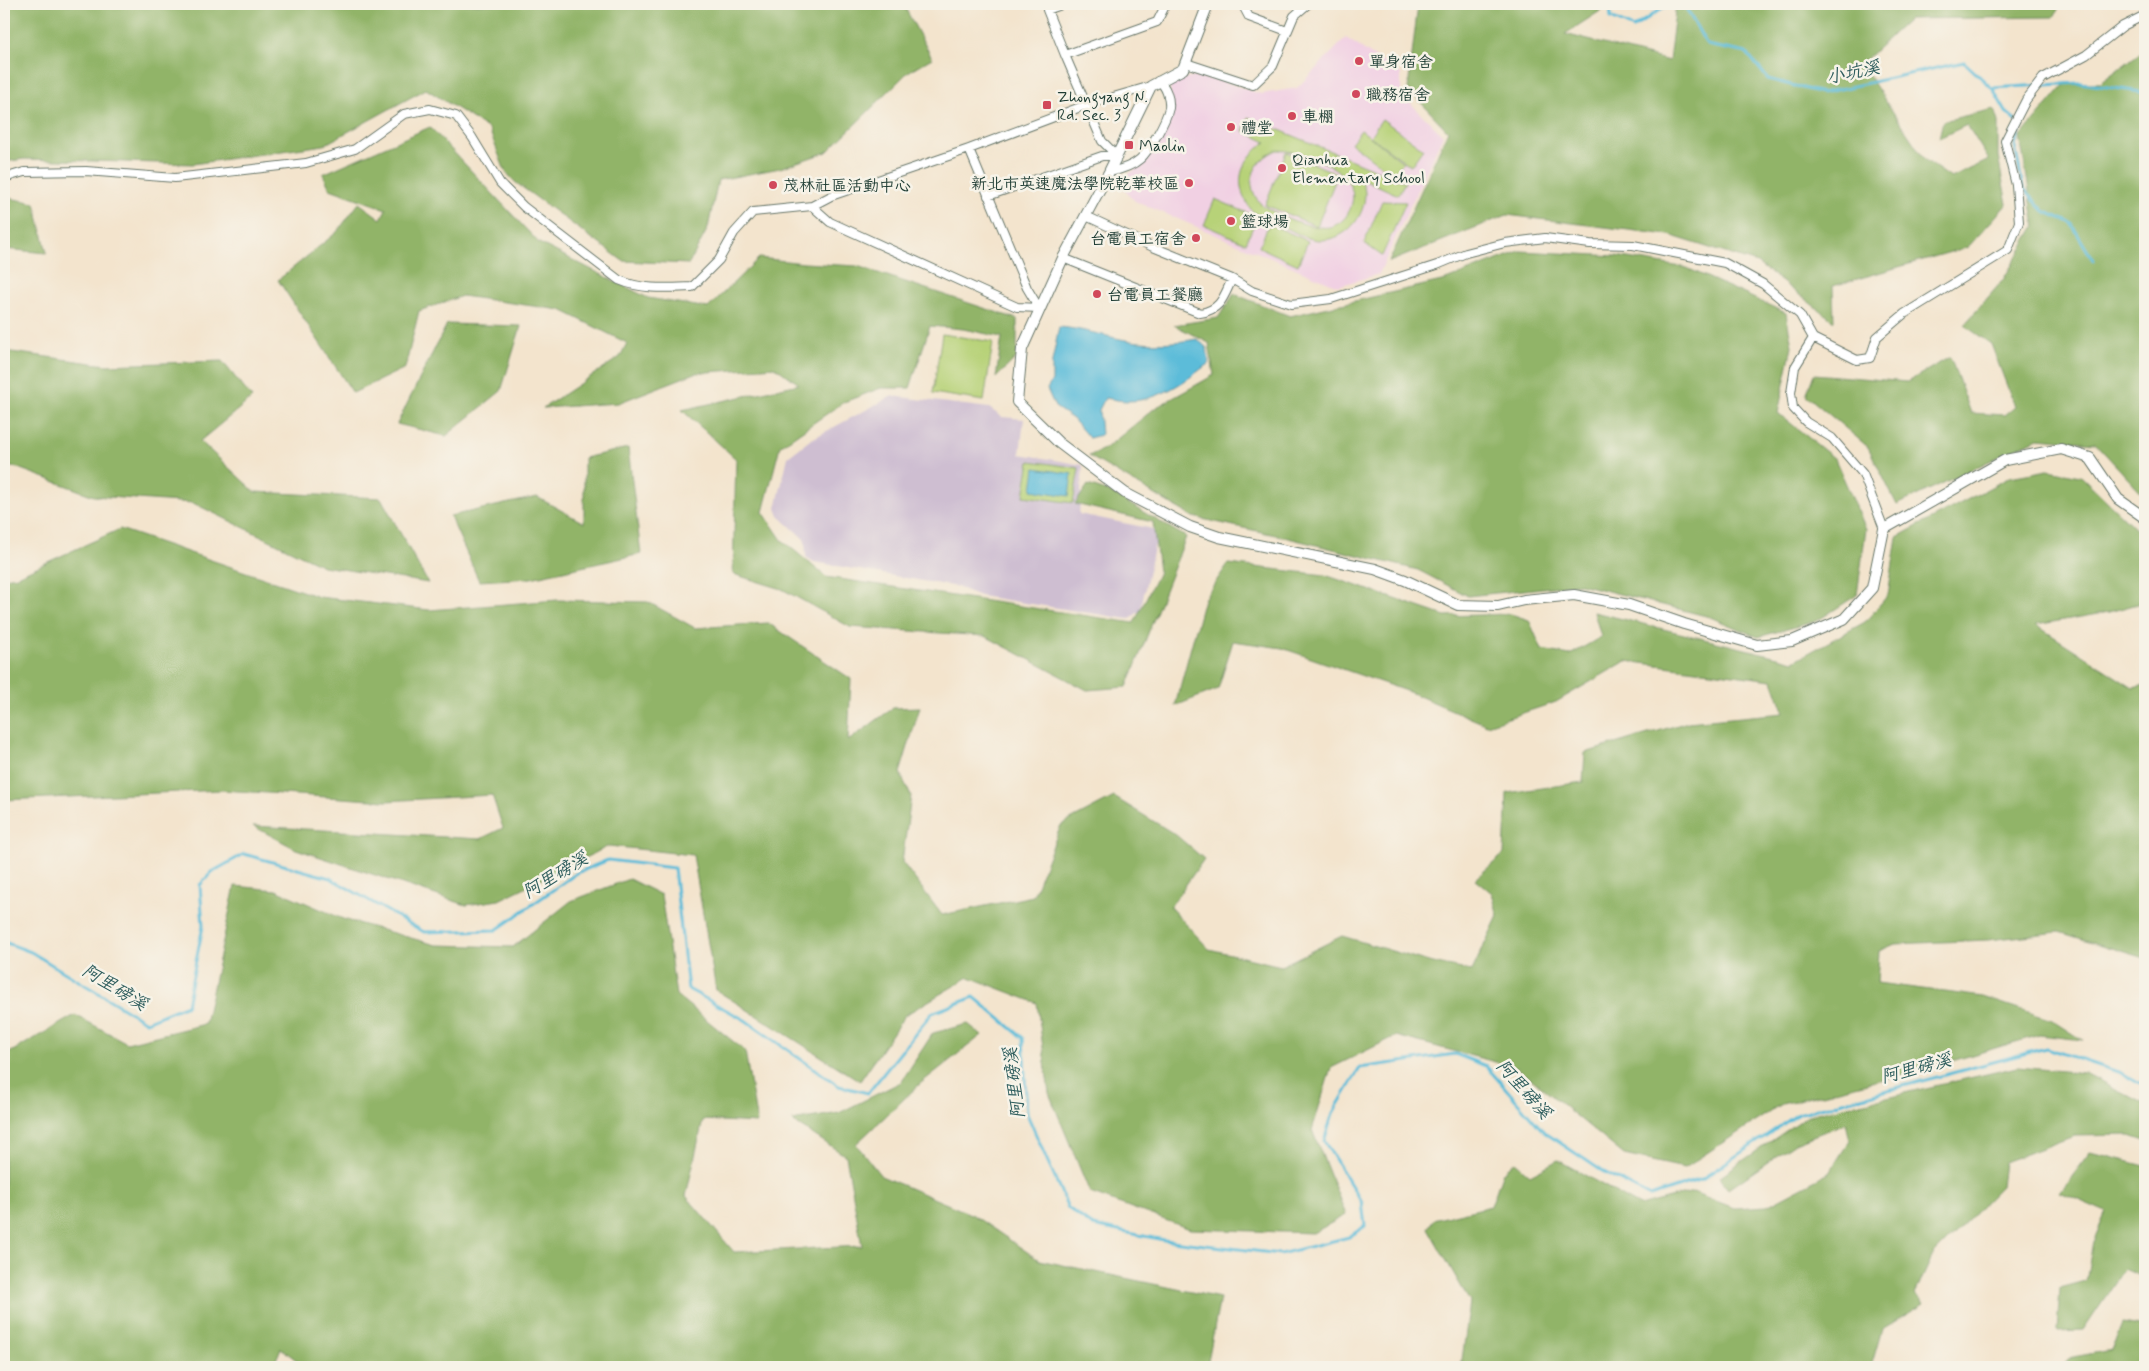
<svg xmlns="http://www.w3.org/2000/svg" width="2149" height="1371" font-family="Mynerve,'LXGW WenKai TC',sans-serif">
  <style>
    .built { fill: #f1d0e3 }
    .industrial { fill: #cebed1 }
    .green { fill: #b7d278; stroke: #6b8856; fill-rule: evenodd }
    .forest { fill: #91b468; stroke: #58784e }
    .water { fill: #5bbcd9; stroke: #3d7c86 }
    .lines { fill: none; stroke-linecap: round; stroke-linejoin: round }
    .stream { stroke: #5bbcd9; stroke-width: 3 }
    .minor-casing { stroke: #69776a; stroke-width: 10 }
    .tertiary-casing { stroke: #69776a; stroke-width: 12 }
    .minor { stroke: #fff; stroke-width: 8 }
    .tertiary { stroke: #fff; stroke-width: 10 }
    .poi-dot { fill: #d1495b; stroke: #f7f3e8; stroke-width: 2 }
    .labels { text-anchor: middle; stroke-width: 5; stroke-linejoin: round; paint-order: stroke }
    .poi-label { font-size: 16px; fill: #1f3d34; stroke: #f7f3e8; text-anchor: start }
    .water-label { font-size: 18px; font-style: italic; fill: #2e5d5d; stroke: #f7f3e8 }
  </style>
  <rect width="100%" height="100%" fill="#f7f3e8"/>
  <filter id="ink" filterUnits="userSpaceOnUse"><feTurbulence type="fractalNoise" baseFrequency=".02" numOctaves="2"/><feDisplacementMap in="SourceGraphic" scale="10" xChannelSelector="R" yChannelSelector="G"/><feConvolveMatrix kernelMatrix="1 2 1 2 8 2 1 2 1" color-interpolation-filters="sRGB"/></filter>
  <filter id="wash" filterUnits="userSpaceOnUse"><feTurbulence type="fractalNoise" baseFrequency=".0096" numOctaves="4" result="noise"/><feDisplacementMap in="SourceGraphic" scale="20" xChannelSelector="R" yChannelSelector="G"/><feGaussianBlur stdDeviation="1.12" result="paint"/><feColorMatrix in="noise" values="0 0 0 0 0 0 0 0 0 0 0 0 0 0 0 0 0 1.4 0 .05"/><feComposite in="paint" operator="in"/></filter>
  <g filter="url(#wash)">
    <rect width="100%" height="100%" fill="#f3e4cd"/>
    <path class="built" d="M1346,38L1401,74V94L1443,135L1379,274L1338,286L1135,201L1113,178L1128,175L1146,160L1160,138L1167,125L1172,108L1169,80L1193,77L1218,80L1261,94L1297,88Z"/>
    <path class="industrial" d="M892,396L989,408L1002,417L1024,419L1020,454L1083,465L1079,514L1158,530L1140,611L1129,619L980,596L957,587L814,562L806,557L805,540L779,516L776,508L788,457L810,440Z"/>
    <path class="green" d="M1248,117L1405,182L1398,195L1361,178C1362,183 1365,188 1365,193C1365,218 1346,240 1320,240C1308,240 1295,232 1284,227C1276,223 1264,220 1256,214C1251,211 1248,205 1245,199C1233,175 1247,155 1266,142L1243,131ZM1277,150C1303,151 1360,169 1352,203C1349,214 1344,222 1333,226C1319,233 1269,213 1259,202C1243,181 1256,159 1277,150Z
      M1382,119L1423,149L1411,166L1370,136Z
      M1361,130L1403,162L1393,175L1351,143Z
      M1286,152L1338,174L1317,226L1265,205Z
      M1215,199L1257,217L1246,243L1204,225Z
      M1382,201L1406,202L1382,256L1364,243Z
      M1269,224L1308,241L1298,265L1259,247Z
      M942,334L993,342L984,401L933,393Z
      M1030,461L1079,468L1073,503L1024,496Z"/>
    <path class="forest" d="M4,4H903L932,58L908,72L827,152L780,168L718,180L708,228L689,264L623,261L515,182L505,171L489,129L426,89L324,145L193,164L24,159L4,162Z
      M1418,4H1611L1565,34L1669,61L1676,4H2061L2054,17L1909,19L1861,64L1925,160L1951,178L1989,160L1967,125L1939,138L1943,121L1994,109L1998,122V157L2007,204L1968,247L1833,286L1834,321L1757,263L1669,235L1507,215L1389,262L1448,131L1408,89Z
      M2145,49V497L2095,443L2038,438L1897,505L1868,447L1806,395L1814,374L1907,382L1950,357L1971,413L2005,415L2015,407L1991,344L1964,325L2003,280L2035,226L2020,137L2066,83H2100Z
      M430,127L539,243L648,298L708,308L759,258L804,263L857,266L1017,319V357L996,378L1002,337L963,329L930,326L910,388H881L844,402L780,446L763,512L782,540L826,577L1134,623L1159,572L1153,522L1075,504L1088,485L1109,492L1186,537L1127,687L1087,690L985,636L850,627L782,589L733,574L736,459L682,410L799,384L775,367L695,373L618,403L543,408L620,357L627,343L561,310L462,296L419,311L405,368L353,393L278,280L337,232L359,203L381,219L386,209L330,189L323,174Z
      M4,197L35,203L47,253L4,249Z
      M1520,251L1616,256L1687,268L1786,313L1792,346L1778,413L1835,459L1866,529L1857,595L1817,621L1758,637L1710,617L1580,584L1468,596L1418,570L1280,536L1193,517L1089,456L1106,448L1155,408L1214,375L1209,343L1174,325L1218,318L1234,294L1290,316L1446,280Z
      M447,324L521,326L501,391L446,436L397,424Z
      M4,351L106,365L222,361L252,398L200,441L255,492L381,498L428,583L323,566L193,503L94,496L18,468L4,466Z
      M628,448L641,554L531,578L479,581L450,516L537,497L584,523V458Z
      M2048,470L2081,476L2139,532L2145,533V602L2109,612L2036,625L2133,688L2145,685V958L2059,932L1988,940L1895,944L1879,951L1877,983L1983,997L2052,1020L2083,1040L2039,1035L1932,1067L1782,1104L1684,1168L1624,1155L1518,1068L1396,1036L1331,1068L1312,1130L1346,1215L1313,1233L1190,1229L1090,1193L1049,1093L1037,1003L969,977L905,1015L860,1081L716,990L693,855L609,846L499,900L466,905L296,849L253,826L480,839L503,828L492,795L386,801L222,790L4,800V578L17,576L120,529L319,597L429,610L558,600L648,602L695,628L768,623L851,679L848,741L893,708L920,707L900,773L911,796L902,862L942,915L1033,896L1061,825L1114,797L1176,835L1204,859L1170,907L1209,949L1281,966L1342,936L1432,963L1472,971L1498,916L1492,893L1475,879L1504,854L1507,793L1583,782L1585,753L1688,722L1784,713L1772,680L1626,661L1556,702L1487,725L1412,693L1282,648L1233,641L1218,689L1175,706L1204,599L1228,564L1325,575L1445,616L1511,614L1529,620L1542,650L1570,655L1601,637L1594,612L1794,661L1865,622L1888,595L1897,537L2010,477Z
      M629,879L661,895L676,995L745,1051L757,1123L703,1120L686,1196L734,1252L862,1246L846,1156L792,1121L839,1113L901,1082L933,1033L968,1024L982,1035L921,1083L856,1144L881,1176L973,1215L1039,1260L1220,1298L1207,1366L305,1367L281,1348L273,1367H4V1056L75,1015L127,1043L205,1024L235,886L276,890L343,919L436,945L513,947L571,901Z
      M2017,1067L2085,1073L2145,1104V1140L2130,1135L2074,1136L2004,1162L2001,1186L1933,1255L1915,1294L1924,1304L1882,1329L1871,1367H1461L1470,1302L1428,1228L1433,1220L1491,1206L1503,1172L1515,1162L1530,1175L1558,1160L1640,1206L1693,1192L1734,1208L1767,1206L1829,1173L1850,1140L1846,1123L1795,1143L1729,1189L1719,1177L1809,1115Z
      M2091,1152L2145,1166V1278L2124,1269L2083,1330L2057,1331L2060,1288L2086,1281L2093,1242L2106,1212L2060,1192Z
      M2122,1323L2145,1327V1367H2063L2068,1358L2111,1350Z"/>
    <path class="water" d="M1059,327C1084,329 1107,337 1131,341C1153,344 1175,343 1197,339L1207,348L1209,363C1186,381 1159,401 1128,401C1120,401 1112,399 1105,398L1099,410L1101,435L1089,438L1073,419L1055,407L1047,389L1052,381V362Z
      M1035,468L1072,474L1069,496L1032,490Z"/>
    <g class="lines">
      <path class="stream" d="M1610,4L1611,18L1633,28L1664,7L1686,8L1707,45L1747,53L1768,79L1822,93L1964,62L1992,88L2080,83L2141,92L2145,95
        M1992,88L2006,112L2021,125L2015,146L2023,188L2044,211L2071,223L2093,260
        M4,942L31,952L146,1022L187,1005L203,926L200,885L212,872L244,854L330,878L424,932L496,930L577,873L608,860L674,868L688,989L745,1020L839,1086L868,1093L932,1013L974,997L1023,1038L1027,1114L1068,1208L1093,1226L1164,1240L1280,1254L1349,1237L1365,1226L1362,1203L1324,1141L1333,1113L1360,1068L1455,1054L1486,1066L1544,1132L1602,1171L1650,1196L1702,1179L1798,1114L2046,1048L2121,1073L2145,1087"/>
    </g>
  </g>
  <g filter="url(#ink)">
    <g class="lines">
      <g class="minor-casing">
        <path id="minor" d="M1064,4L1047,10L1065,55
          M1242,4L1249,17L1287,31
          M1186,63L1253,85L1273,66L1294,16L1308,4
          M969,149L1027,288L1039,308
          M1117,156L1102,141L1065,55L1157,22L1166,4
          M1109,172C1120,170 1131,167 1140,159C1150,150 1166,121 1169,108C1170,99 1166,85 1158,81
          M4,178L24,172L86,171L175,178L306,163L355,149L404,114L430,109L456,116L472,137L500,183L524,207L619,280C642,290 667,288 692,287L719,260L734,233L753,212L812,206L831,196L969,149L1086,105L1151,86
          M988,196L1102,156H1117
          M812,206L830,222L1017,307L1039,308
          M1086,216L1153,247L1232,279L1252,291L1291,304L1331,299L1437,265L1466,253L1505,243L1545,238L1590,244L1633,245L1725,263L1763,284L1800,315L1813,338L1795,367L1791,393L1793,408L1806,422L1832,438L1863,474L1884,529
          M1063,258L1200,313C1221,310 1224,296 1232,279
          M1813,338L1857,360L1870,358L1877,337L1904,314L2008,250L2019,222L2016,185L2005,141L2026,100L2043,78L2086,55L2123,26L2145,15"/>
      </g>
      <g class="tertiary-casing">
        <path id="tertiary" d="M1208,4L1183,69L1151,86L1109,172L1063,258L1022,349L1017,402L1059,443L1125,493L1190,527L1219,537L1375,569L1405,580L1458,605L1498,606L1524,600L1574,595L1629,605L1684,624L1757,645L1792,641L1844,619L1872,588L1884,529L2005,460L2061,449L2090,458L2118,499L2145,518"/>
      </g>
      <use href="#minor" class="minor"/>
      <use href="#tertiary" class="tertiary"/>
    </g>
  </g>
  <g class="poi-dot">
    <circle cx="1359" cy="61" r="5"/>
    <circle cx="1356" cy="94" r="5"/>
    <rect x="1042" y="100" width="10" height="10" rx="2.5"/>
    <circle cx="1292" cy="116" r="5"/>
    <circle cx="1231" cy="127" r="5"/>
    <rect x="1124" y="140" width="10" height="10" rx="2.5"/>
    <circle cx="1282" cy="168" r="5"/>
    <circle cx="1189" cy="183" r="5"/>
    <circle cx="773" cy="185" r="5"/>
    <circle cx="1231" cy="221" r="5"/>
    <circle cx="1196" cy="238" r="5"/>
    <circle cx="1097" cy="294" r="5"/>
  </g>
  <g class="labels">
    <g class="poi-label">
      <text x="1369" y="67">單身宿舍</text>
      <text x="1366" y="100">職務宿舍</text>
      <text x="1057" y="102">Zhongyang N.<tspan x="1057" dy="18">Rd. Sec. 3</tspan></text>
      <text x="1302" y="122">車棚</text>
      <text x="1241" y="133">禮堂</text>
      <text x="1139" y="151">Maolin</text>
      <text x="1292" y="165">Qianhua<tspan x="1292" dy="18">Elementary School</tspan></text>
      <text x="1179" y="189" text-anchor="end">新北市英速魔法學院乾華校區</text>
      <text x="783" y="191">茂林社區活動中心</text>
      <text x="1241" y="227">籃球場</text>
      <text x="1186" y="244" text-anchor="end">台電員工宿舍</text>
      <text x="1107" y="300">台電員工餐廳</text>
    </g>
    <g class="water-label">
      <text transform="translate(1853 72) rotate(-12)" y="6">小坑溪</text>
      <text transform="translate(555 875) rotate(-31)" y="6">阿里磅溪</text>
      <text transform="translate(115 987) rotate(31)" y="6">阿里磅溪</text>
      <text transform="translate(1916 1068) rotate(-15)" y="6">阿里磅溪</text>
      <text transform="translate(1014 1083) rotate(-97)" y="6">阿里磅溪</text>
      <text transform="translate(1524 1089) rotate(48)" y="6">阿里磅溪</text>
    </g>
  </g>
  <rect width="2149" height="1371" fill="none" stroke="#f7f3e8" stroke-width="20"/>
</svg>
